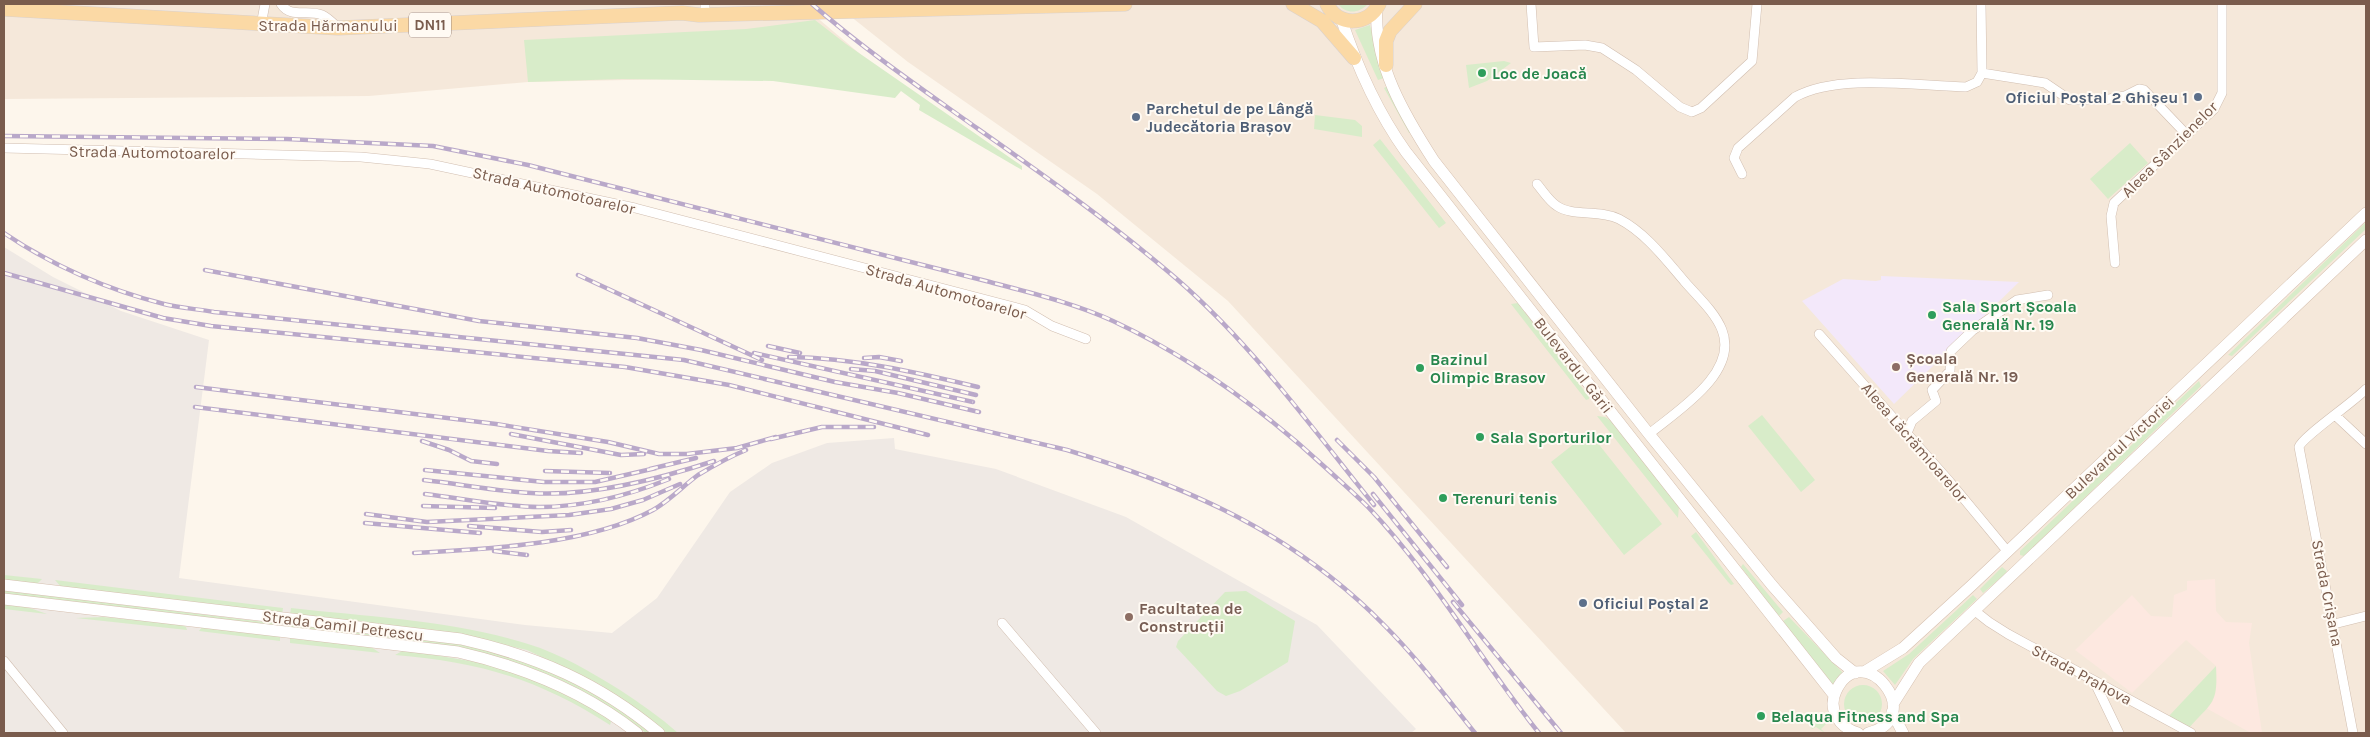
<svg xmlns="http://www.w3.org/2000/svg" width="2370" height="737" font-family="Karla,sans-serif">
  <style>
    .residential { fill: #f5e8da }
    .commercial { fill: #fde8e0 }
    .industrial { fill: #efe9e4 }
    .education { fill: #f3e8fa }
    .green { fill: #d8ecc9 }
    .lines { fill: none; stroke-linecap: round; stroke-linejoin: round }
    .street-casing { stroke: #d1beb0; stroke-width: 10 }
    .secondary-casing { stroke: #d6c0b0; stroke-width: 12 }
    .primary-casing { stroke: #dad1cd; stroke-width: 15 }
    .street { stroke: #fff; stroke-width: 9 }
    .secondary { stroke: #fff; stroke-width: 11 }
    .primary { stroke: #fbd9a5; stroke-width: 14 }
    .rail-casing { stroke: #b9a8c9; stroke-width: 4.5 }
    .rail { stroke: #fffaf3; stroke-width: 2.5; stroke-dasharray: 8; stroke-linecap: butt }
    .leisure-dot { fill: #2e9e5b; stroke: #fffaf3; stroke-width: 2 }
    .service-dot { fill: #5c6f8a; stroke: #fffaf3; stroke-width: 2 }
    .education-dot { fill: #8d6e63; stroke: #fffaf3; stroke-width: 2 }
    .labels { text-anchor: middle; stroke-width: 4; stroke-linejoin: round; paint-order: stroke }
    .shield { fill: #fffaf3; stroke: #a28b7f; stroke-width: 1 }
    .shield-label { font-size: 15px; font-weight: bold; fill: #7a5c4d }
    .street-label { font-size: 16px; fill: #7a5c4d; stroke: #fffaf3 }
    .leisure-label { font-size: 16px; font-weight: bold; fill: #27864d; stroke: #fffaf3; text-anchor: start }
    .service-label { font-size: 16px; font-weight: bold; fill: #4e5e75; stroke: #fffaf3; text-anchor: start }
    .education-label { font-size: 16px; font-weight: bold; fill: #785e54; stroke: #fffaf3; text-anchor: start }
  </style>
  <rect width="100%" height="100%" fill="#fdf6ec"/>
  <path class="residential" d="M4,4H801L899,87L834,76L528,82L369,96L4,99Z
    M835,4H2366V733H1626L1228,301L1097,194L908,62Z"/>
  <path class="commercial" d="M2215,579L2216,611L2226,622L2252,623L2249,643L2262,733H2251L2206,708L2213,701L2216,666L2186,640L2132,693L2075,650L2132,595L2151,616L2172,617L2174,595L2187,590V581Z"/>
  <path class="industrial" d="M4,247L53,277L121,311L209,340L179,578L525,625L612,633L657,598L730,492L772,463L827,443L894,438L895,449L996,469L1126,517L1317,625L1416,729L1411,733H4Z"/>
  <path class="education" d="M1881,276L2019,282L1894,404L1802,301L1843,279L1876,281L1881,280Z"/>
  <path class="green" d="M1338,4H1368C1359,13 1347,15 1338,4Z
    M815,20L846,44L1022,166V170L919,110L920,105L901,91L895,98L773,81L622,79L528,82L524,40L746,29Z
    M1370,25L1384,78L1378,80L1355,30Z
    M1504,61L1511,63L1487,81L1469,88L1466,65Z
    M1388,86L1410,133H1409L1384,88Z
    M1315,115L1355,120L1362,126V137L1314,129Z
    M1380,139L1446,223L1439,228L1373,145Z
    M2130,143L2148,163L2108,199L2090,179Z
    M2366,222V229L2232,356L2228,355Z
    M1518,303L1589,397V399L1586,400L1511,304Z
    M2199,381L2201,386L2024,556L2020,555V551Z
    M1762,415L1815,480L1801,492L1748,426Z
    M1597,416L1605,417L1611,421L1679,506L1678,518Z
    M1589,432L1662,524L1624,555L1551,462Z
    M1696,532L1734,584L1731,585L1728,582L1691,536Z
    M1743,564L1783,612L1779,616L1741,567Z
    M2002,567L2007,571L2005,574L1983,593L1980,589Z
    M4,575L42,579L35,586L4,582Z
    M55,580L283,608L282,615L62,588Z
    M4,590L280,624V628L4,595Z
    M1246,591L1295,621L1288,662L1240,691L1226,696L1217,691L1176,647L1178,641L1225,592Z
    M1973,595L1977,599L1913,659L1895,685L1883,671L1909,654Z
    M4,604L24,606L47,614L4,609Z
    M291,608C370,617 452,620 528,644C561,654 591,672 620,690C640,703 660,717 678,733H667L636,709L601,685L527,650L435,630L290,615Z
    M103,617L179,624L186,627L187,630L76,618Z
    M1789,617L1843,673L1831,686L1783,621Z
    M289,623L424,638L501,652L587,688L653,733H646C532,643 426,642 288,627Z
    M202,627L280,636V641L199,631Z
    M290,638L368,645L380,653L290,643Z
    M404,650L494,665L557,689L609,718L611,722L610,725C538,679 480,662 395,655Z
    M2216,666C2218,704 2213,701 2189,728L2168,717Z
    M1844 704a19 19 0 1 1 38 0a19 19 0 1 1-38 0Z
    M1823,712L1827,723L1821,729L1825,733L1816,727L1812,729L1810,726L1814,716Z"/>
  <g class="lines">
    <g class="street-casing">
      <path id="street" d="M281,4C291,19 307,9 322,15C327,17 333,23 337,27
        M705,4V7
        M1531,4L1534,47L1585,45L1602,48L1636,70L1680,107L1692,112L1701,108L1752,61L1757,4
        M261,25L265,4
        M1982,73L2045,83L2070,100H2104L2125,96L2139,89L2144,90L2187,135
        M4,148L361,157L430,164L635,208L1025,310L1052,326L1086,339
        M1742,174L1734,158L1738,148L1795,97C1838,73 1917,86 1966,87L1977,82L1982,73L1981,4
        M1537,184C1543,191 1549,201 1557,206C1573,217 1599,209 1619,219C1646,233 1666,260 1685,282C1697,296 1715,312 1722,330C1739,373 1677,411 1649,434
        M2115,263L2111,216L2114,203L2214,109L2222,93V4
        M1819,334L1950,482L2008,552
        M2336,416L2366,444
        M1907,433L1912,421L1936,401L1932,390L1950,371L1951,351L1973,330L2017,300L2048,295
        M1975,611L1989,622L2008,634L2191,733
        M1002,623L1096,733
        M2334,624L2366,616
        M4,661L63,733
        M2094,681L2119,733
        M2353,733L2299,447C2302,437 2354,402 2366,389"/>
    </g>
    <g class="secondary-casing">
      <path id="secondary" d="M1377,8C1373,63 1405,116 1434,161L1649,434L1771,584L1836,658L1855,673
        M1341,18C1357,67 1376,110 1406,152L1834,695
        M4,585L461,639C537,656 599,683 659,733
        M4,599L458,652C524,667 584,691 637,733
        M1864,672L1903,648L1971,586L2366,213
        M1893,704L1919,663L2366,240
        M1892,712L1903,733
        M1858,733C1840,728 1827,710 1836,691C1862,635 1930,718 1868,733"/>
    </g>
    <g class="primary-casing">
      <path id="primary" d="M1293,4L1322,21L1354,58
        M1327,4C1338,27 1368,26 1379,4
        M4,9L338,28L682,13L699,15L1125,4
        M1386,65V41L1390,31L1415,4"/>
    </g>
    <use href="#street" class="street"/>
    <use href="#secondary" class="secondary"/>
    <use href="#primary" class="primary"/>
    <g class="rail-casing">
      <path id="rail" d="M812,4C860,46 912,82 964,119C1032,167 1101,215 1165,269C1246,336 1308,423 1374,505
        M4,136L287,139L433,146L528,165L990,282C1031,293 1074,303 1113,321C1192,358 1262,409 1327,469C1340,481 1355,494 1368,507C1434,576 1480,660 1539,733
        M4,233C51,265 108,290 164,304C180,308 197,309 214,312L684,360L1067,450C1189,487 1294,533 1385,626C1418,659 1446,697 1475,733
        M205,270L479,321L637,338L701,350L835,382L898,393L979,412
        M4,273L163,318L211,326L625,367L729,385L928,435
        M578,275L762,360
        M768,346L800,353
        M754,353L973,402
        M789,357C854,358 915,372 978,387
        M864,358L879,357L901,361
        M851,369L875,371L976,395
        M196,387L496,424L608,442L659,454H687L737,448L776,437
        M195,407L548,451L581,453
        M511,434L621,455L644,454
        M771,439L822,427H874
        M1337,440L1374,477L1447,567
        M422,441L449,450L471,461L497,464
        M650,469L696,458
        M425,470L544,482H595L656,468
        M545,471L610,473
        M424,480C460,484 495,491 531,493C589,497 659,479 714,461
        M425,494C460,498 503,507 539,507C584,507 627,496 669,479
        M1373,494L1462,605
        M423,506L495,508
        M366,514L427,522L569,515L611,509L643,500L680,484
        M365,523L480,533
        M469,526L542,532L571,530
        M494,551L527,555
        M414,553C486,549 588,545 653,510C669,501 683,486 698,475C713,466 729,457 746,450
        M1453,602L1561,733"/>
    </g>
    <use href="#rail" class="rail"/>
  </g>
  <g class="leisure-dot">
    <circle cx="1482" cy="73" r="5"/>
    <circle cx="1932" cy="315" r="5"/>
    <circle cx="1420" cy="368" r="5"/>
    <circle cx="1480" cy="437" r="5"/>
    <circle cx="1443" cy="498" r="5"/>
    <circle cx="1761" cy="716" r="5"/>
  </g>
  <g class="service-dot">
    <circle cx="2198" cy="97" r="5"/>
    <circle cx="1136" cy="117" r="5"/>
    <circle cx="1583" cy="603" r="5"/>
  </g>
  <g class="education-dot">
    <circle cx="1896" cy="367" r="5"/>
    <circle cx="1129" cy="617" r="5"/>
  </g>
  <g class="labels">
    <rect class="shield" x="409" y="12.5" width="42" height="25" rx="4"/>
    <g class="shield-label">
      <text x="430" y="30">DN11</text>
    </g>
    <g class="street-label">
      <text x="328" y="31">Strada Hărmanului</text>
      <text transform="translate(2169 149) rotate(-45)" y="6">Aleea Sânzienelor</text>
      <text transform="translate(152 152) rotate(1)" y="6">Strada Automotoarelor</text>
      <text transform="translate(554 190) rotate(13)" y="6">Strada Automotoarelor</text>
      <text transform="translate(946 291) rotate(16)" y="6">Strada Automotoarelor</text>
      <text transform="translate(1574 365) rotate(52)" y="6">Bulevardul Gării</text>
      <text transform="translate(1915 442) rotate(49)" y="6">Aleea Lăcrămioarelor</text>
      <text transform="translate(2119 447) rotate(-43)" y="6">Bulevardul Victoriei</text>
      <text transform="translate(2328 593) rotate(79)" y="6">Strada Crișana</text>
      <text transform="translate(343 625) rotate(7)" y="6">Strada Camil Petrescu</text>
      <text transform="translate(2082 674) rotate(28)" y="6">Strada Prahova</text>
    </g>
    <g class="leisure-label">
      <text x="1492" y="79">Loc de Joacă</text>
      <text x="1942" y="312">Sala Sport Școala<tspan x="1942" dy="18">Generală Nr. 19</tspan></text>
      <text x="1430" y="365">Bazinul<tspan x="1430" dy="18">Olimpic Brasov</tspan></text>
      <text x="1490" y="443">Sala Sporturilor</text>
      <text x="1453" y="504">Terenuri tenis</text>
      <text x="1771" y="722">Belaqua Fitness and Spa</text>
    </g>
    <g class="service-label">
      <text x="2188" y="103" text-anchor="end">Oficiul Poștal 2 Ghișeu 1</text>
      <text x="1146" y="114">Parchetul de pe Lângă<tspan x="1146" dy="18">Judecătoria Brașov</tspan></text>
      <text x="1593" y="609">Oficiul Poștal 2</text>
    </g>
    <g class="education-label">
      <text x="1906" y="364">Școala<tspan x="1906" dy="18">Generală Nr. 19</tspan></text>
      <text x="1139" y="614">Facultatea de<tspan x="1139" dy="18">Construcții</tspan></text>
    </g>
  </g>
  <rect width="2370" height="737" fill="none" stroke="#7a5c4d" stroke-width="10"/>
</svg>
